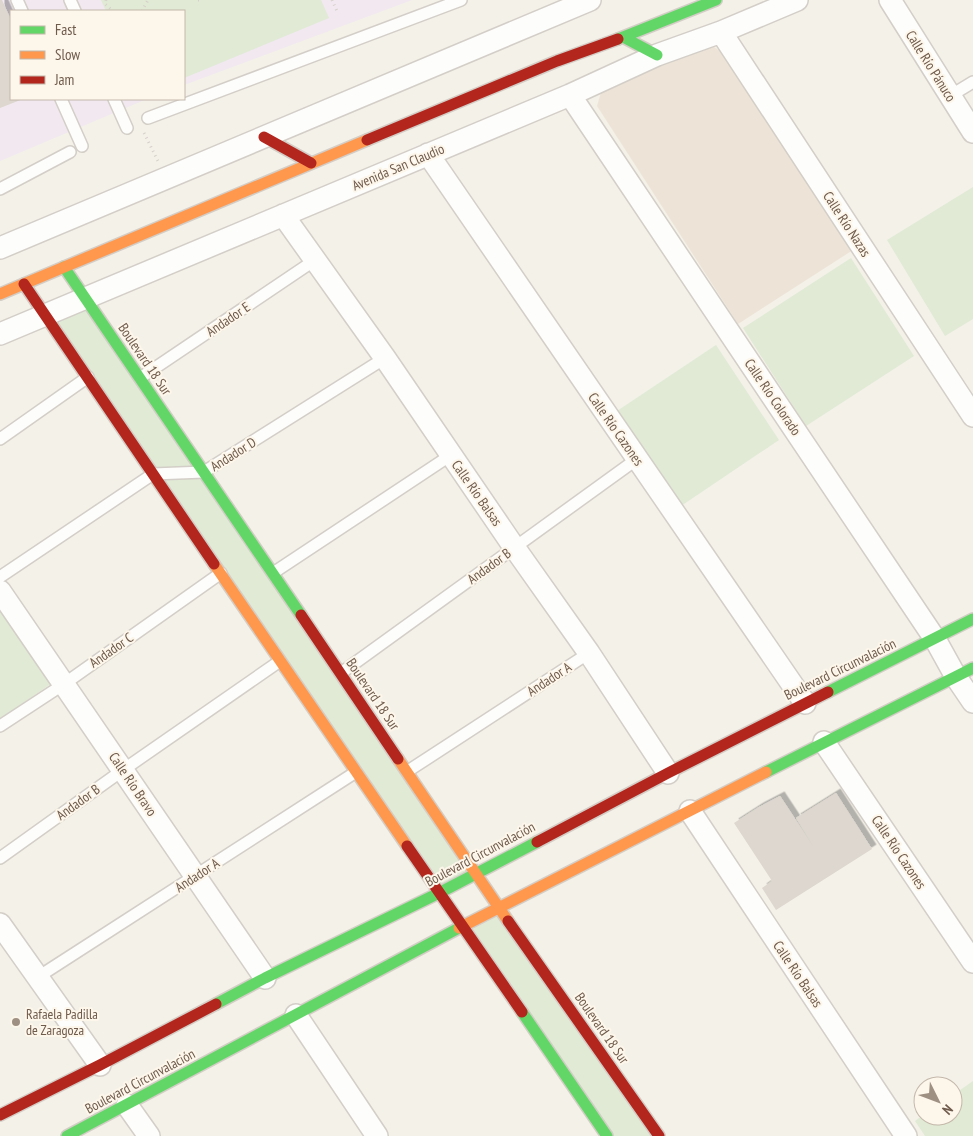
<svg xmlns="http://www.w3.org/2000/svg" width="973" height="1136" font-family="'PT Sans Narrow',sans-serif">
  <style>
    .residential { fill: #ede4d7 }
    .education { fill: #f1e8f0 }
    .green { fill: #e0ead5 }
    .building { fill: #ddd7cf; filter: url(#shadow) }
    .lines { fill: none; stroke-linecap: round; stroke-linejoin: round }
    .lane-casing { stroke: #d3cec7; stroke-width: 14 }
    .street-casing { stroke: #d3cec7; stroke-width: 24 }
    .fast-casing { stroke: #d3cdc6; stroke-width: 14 }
    .slow-casing { stroke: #d3cdc6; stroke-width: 14 }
    .jam-casing { stroke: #d3cdc6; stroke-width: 14 }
    .path { stroke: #d6d0ca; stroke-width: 3; stroke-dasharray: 1 4; stroke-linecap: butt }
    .lane { stroke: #fdfdfc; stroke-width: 11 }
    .street { stroke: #fdfdfc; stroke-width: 21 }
    .fast { stroke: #63d668; stroke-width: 11 }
    .slow { stroke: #ff974d; stroke-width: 11 }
    .jam { stroke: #b3261e; stroke-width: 11 }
    .poi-dot { fill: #9e9083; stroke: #fdf6ea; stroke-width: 2 }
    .labels { text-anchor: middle; stroke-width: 4; stroke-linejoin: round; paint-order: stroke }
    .street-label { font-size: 14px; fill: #6f5b4c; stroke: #fdf6ea }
    .poi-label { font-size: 14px; fill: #6f5b4c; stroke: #fdf6ea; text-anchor: start }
  </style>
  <defs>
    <filter id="shadow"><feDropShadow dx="4.5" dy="-4.5" stdDeviation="0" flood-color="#0004"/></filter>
  </defs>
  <rect width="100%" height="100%" fill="#f4f1e9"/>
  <path class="residential" d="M714,47L725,54L853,250L738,324L597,106L602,89L613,78Z"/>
  <path class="education" d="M0,0H412L184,85V11H11V99H147L0,161Z"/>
  <path class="green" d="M101,0H321L329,18L184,78V11H106Z
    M973,187V319L945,336L887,240Z
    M851,258L914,356L806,426L743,328Z
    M86,298L474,868L435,889L45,315Z
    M716,345L779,440L681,506L617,411Z
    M0,607L52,683L0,719Z
    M504,913L660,1136H605L465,933Z
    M973,1081V1136H925L915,1121L923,1115V1116H953V1095Z"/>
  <path class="building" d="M0,0H2L11,20V99H23L0,108Z
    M836,793L872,849L776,910L762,888L772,881L734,823L759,807L780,796L813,846L796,818Z"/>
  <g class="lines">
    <g class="lane-casing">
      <path id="lane" d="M17,0L22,11
        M70,0L75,11
        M950,96L973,82
        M61,99L82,146
        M114,99L127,128
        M148,118L461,0
        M0,189L70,152
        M140,378L315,260
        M0,439L88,377
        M273,573L451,455
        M0,577L153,474L204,472L385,358
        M341,673L637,459
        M0,726L64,684L221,573
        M408,771L589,653
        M0,858L123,770L280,661
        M38,977L356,772"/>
    </g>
    <g class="street-casing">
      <path id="street" d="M890,0L973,132
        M721,32L973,416
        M570,95L935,639L956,677L973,702
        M428,154L805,703
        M283,215L385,358L514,547L589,653L668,773
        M0,248L590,0
        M0,334L570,95L657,55L721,32L797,0
        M0,591L265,978
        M824,742L973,962
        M690,811L906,1136
        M0,924L100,1065
        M296,1015L377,1136
        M127,1105L149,1136"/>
    </g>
    <g class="fast-casing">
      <path id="fast" d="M623,37L657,55
        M618,39L716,0
        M64,267L301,615
        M828,692L973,619
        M766,772L973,668
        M216,1004L265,978L439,893L537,842
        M522,1012L607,1136
        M67,1136L459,928"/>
    </g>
    <g class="slow-casing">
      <path id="slow" d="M0,294L367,140
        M214,564L407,846
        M398,759L508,921
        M459,928L766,772"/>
    </g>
    <g class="jam-casing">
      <path id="jam" d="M264,137L311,163
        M367,140L557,61L618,39
        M24,284L214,564
        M301,615L398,759
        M537,842L668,773L828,692
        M407,846L522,1012
        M508,921L659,1136
        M0,1115L100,1065L216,1004"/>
    </g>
    <path class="path" d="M106,0L105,4L113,11
      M198,0H199
      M332,0L337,11
      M142,11L148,0
      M144,133L158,161"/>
    <use href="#lane" class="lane"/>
    <use href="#street" class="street"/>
    <use href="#fast" class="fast"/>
    <use href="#slow" class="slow"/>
    <use href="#jam" class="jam"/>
  </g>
  <circle class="poi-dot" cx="16" cy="1022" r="5"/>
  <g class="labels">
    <g class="street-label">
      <text transform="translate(931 66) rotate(58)" y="5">Calle Río Pánuco</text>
      <text transform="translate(398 167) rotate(-23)" y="5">Avenida San Claudio</text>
      <text transform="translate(847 224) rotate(57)" y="5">Calle Río Nazas</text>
      <text transform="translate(228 319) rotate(-34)" y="5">Andador E</text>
      <text transform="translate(145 359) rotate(56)" y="5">Boulevard 18 Sur</text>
      <text transform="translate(773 397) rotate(56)" y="5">Calle Río Colorado</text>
      <text transform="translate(616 429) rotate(55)" y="5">Calle Río Cazones</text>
      <text transform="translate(233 454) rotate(-32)" y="5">Andador D</text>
      <text transform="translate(477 493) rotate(55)" y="5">Calle Río Balsas</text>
      <text transform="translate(489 566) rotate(-36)" y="5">Andador B</text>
      <text transform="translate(111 650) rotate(-35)" y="5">Andador C</text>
      <text transform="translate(840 669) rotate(-26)" y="5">Boulevard Circunvalación</text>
      <text transform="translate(549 679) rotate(-33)" y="5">Andador A</text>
      <text transform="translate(373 694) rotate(56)" y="5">Boulevard 18 Sur</text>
      <text transform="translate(133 784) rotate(56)" y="5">Calle Río Bravo</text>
      <text transform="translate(78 802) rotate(-36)" y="5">Andador B</text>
      <text transform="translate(899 852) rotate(56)" y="5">Calle Río Cazones</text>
      <text transform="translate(480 854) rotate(-28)" y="5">Boulevard Circunvalación</text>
      <text transform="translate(197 875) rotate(-33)" y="5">Andador A</text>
      <text transform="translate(798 974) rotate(56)" y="5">Calle Río Balsas</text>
      <text transform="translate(602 1028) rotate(55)" y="5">Boulevard 18 Sur</text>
      <text transform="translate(140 1081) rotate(-28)" y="5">Boulevard Circunvalación</text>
    </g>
    <g class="poi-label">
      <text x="26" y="1019">Rafaela Padilla<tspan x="26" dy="16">de Zaragoza</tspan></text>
    </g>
  </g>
  <rect x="10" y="10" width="175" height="90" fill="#fdf6ea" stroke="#c4b8ab"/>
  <rect x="20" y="26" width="25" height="8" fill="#63d668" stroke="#c4b8ab"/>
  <text x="55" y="35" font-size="15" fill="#6f5b4c">Fast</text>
  <rect x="20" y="51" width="25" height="8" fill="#ff974d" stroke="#c4b8ab"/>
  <text x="55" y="60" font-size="15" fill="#6f5b4c">Slow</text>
  <rect x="20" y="76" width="25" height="8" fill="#b3261e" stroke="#c4b8ab"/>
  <text x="55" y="85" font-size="15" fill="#6f5b4c">Jam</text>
  <g transform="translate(938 1101) rotate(132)"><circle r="24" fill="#fdf6ea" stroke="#c4b8ab"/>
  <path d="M0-4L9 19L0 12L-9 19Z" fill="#9e9083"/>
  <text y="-8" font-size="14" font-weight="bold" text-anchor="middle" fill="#6f5b4c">N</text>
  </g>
</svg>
